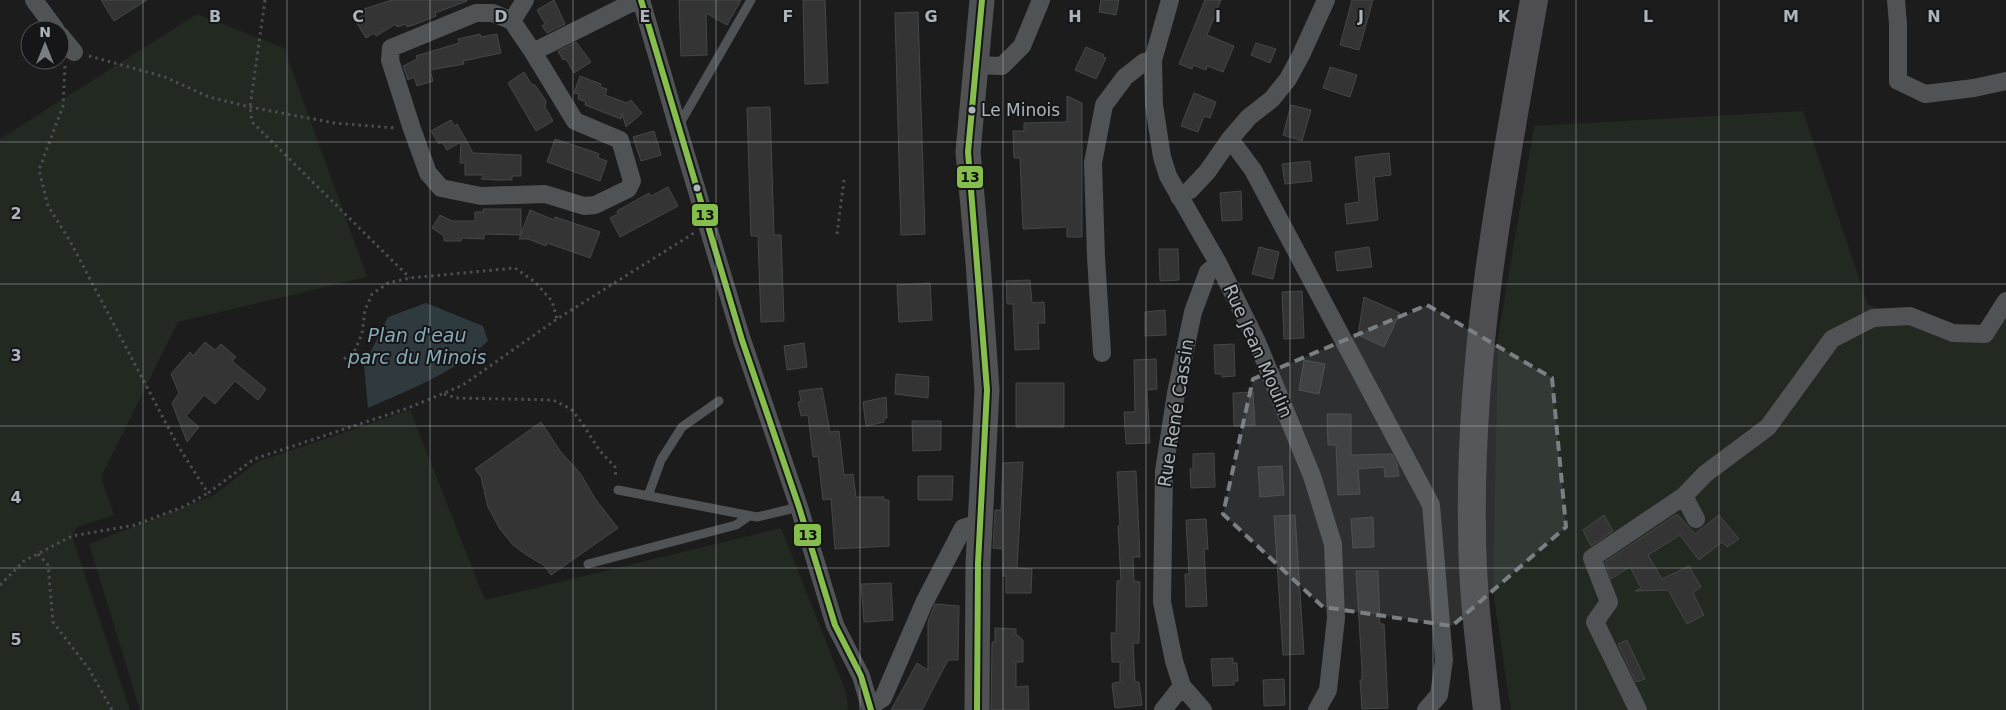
<svg xmlns="http://www.w3.org/2000/svg" width="2006" height="710" font-family="'DejaVu Sans',sans-serif">
  <style>
    .green { fill: #222921 }
    .water { fill: #2e3a3e }
    .building { fill: #343434; stroke: #444748 }
    .lines { fill: none; stroke-linecap: round; stroke-linejoin: round }
    .path { stroke: #4c4d50; stroke-width: 3; stroke-dasharray: 2.5 4; stroke-linecap: butt }
    .service { stroke: #505355; stroke-width: 9 }
    .minor { stroke: #505355; stroke-width: 18 }
    .secondary { stroke: #4f5153; stroke-width: 25 }
    .trunk { stroke: #4e4e51; stroke-width: 28 }
    .bus-1-casing { stroke: #161618; stroke-width: 10 }
    .bus-1 { stroke: #85be4c; stroke-width: 6 }
    .marked { fill: #7a7f84; fill-opacity: 0.2; stroke: #7a7f84; stroke-width: 4; stroke-dasharray: 10 6; stroke-linejoin: round }
    .grid { fill: none; stroke: #adb5bc; stroke-width: 1; stroke-opacity: 0.55 }
    .bus-dot { fill: #adb5bc; stroke: #161618; stroke-width: 2 }
    .labels { text-anchor: middle; stroke-width: 4; stroke-linejoin: round; paint-order: stroke }
    .bus-label { font-size: 17px; fill: #adb5bc; stroke: #161618; text-anchor: start }
    .street-label { font-size: 18px; fill: #adb5bc; stroke: #161618 }
    .water-label { font-size: 19px; font-style: italic; fill: #86a9b6; stroke: #161618 }
    .grid-label { font-size: 16px; text-anchor: middle; font-weight: bold; fill: #adb5bc; stroke: #161618; stroke-width: 4; stroke-linejoin: round; paint-order: stroke }
    .line-badge { stroke: #161618; stroke-width: 2 }
    .pale-badge-label { font-size: 14px; text-anchor: middle; font-weight: bold; fill: #111 }
  </style>
  <rect width="100%" height="100%" fill="#1c1c1c"/>
  <path class="green" d="M197,14L284,48L367,277L178,322L101,477L114,515L77,527L72,536L130,710H0V139Z
    M1803,111L1868,305L1983,340L2006,293V710H1511L1493,592L1498,337L1534,126Z
    M410,410L485,600L781,528L846,692L848,710H140L89,544L214,495L257,462Z"/>
  <path class="water" d="M426,303L483,326L488,341C453,373 411,389 368,408L364,365L388,317Z"/>
  <path class="building" d="M101,0H147L114,21Z
    M392,0H467V1L435,13L436,16L416,24L407,27L406,24L397,27L396,24L376,36L374,33L366,38L355,20L366,13L364,9Z
    M554,0L565,24L547,33L542,26L545,24L537,10Z
    M679,0H741L727,25L706,13L707,55L681,56Z
    M803,0H825L828,83L805,84Z
    M1101,0H1119L1116,15L1099,12Z
    M1205,0H1221L1207,35L1234,46L1223,72L1207,66L1206,70L1193,65L1192,69L1179,64Z
    M1352,0H1373L1359,50L1340,45Z
    M918,12L925,234L901,235L895,13Z
    M480,34L481,37L497,34L501,53L463,61L464,64L430,70L433,81L417,86L414,77L408,80L403,66L417,59L416,56L459,43L458,39Z
    M576,42L591,62L574,73L566,59L563,60L558,51Z
    M1256,43L1276,49L1270,63L1251,55Z
    M1086,47L1104,55L1103,57L1106,58L1096,79L1075,70Z
    M1330,67L1357,75L1350,97L1323,88Z
    M524,72L532,85H535L546,101L545,107L553,121L536,131L508,83Z
    M580,76L601,84L600,87L607,89L605,95L627,103L631,100L642,113L626,127L622,113L621,119L585,105L586,102L578,99L579,94L574,93Z
    M1194,93L1216,102L1210,118L1204,116L1198,132L1181,126Z
    M1067,96L1082,103V237H1067V227L1023,229L1020,158H1014L1013,131H1024V123L1067,122Z
    M1291,105L1311,110L1302,141L1283,135Z
    M770,107L774,235H781L784,321L761,322L758,236H751L747,108Z
    M451,120L454,126L457,124L473,153L521,155V176H512V180H497L481,179L484,175H465V163H460L461,142L447,150L442,142L439,144L431,131Z
    M654,131L661,155L641,161L633,137Z
    M555,139L597,153L599,154L598,158L607,161L600,181L547,162Z
    M1389,153L1391,175L1374,177L1378,220L1347,224L1345,204L1359,202L1355,157Z
    M1310,161L1312,181L1285,184L1282,164Z
    M668,187L678,206L620,237L610,218L618,214L617,211L649,193L651,196Z
    M1241,191L1242,220L1222,221L1220,193Z
    M483,209H521V234L530,210L554,220L555,217L600,232L590,258L547,243L546,246L528,239H519L521,235L484,234V239L462,238L461,241H444V236L432,228L440,215L452,221H475V212H483Z
    M1259,247L1279,252L1273,279L1252,274Z
    M1369,247L1372,267L1337,271L1335,252Z
    M1159,249H1178L1179,280L1160,281Z
    M1030,280L1032,303L1044,302L1045,323H1038L1039,349L1015,350L1013,304H1007L1006,281Z
    M930,283L932,320L899,322L897,285Z
    M1302,291L1304,338L1284,339L1282,292Z
    M1364,297L1400,313L1384,347L1358,335Z
    M1165,310L1166,335L1145,336V312Z
    M205,342L215,350L221,344L236,357L232,361L266,389L258,400L235,381L215,404L204,395L186,416L199,427L187,442L172,403L179,393L171,374L190,352L193,356Z
    M804,343L807,367L787,370L784,346Z
    M1234,344L1235,376L1222,377V374H1215L1214,345Z
    M1156,359L1157,389L1147,390L1150,443L1126,444L1124,412H1135L1134,360Z
    M1304,360L1325,364L1319,394L1299,390Z
    M896,374L929,377L928,398L895,394Z
    M1016,383H1064V427H1016Z
    M822,388L830,432L839,431L844,475L853,474L856,497H884V500H889V546L835,549L831,499L823,500L818,456L813,457L808,415L801,416L798,402L801,401L799,391Z
    M1253,392L1255,425L1234,426L1233,393Z
    M886,397L887,418H884V422L866,426L863,402Z
    M1327,414H1351V455L1392,454L1397,464L1399,476L1385,477L1384,467L1358,469L1360,494L1338,495L1336,445H1328Z
    M912,421H941V450L913,451Z
    M541,422L560,451L580,473L596,500L618,528L551,575L545,566L525,554L513,545L500,529L488,507L481,477L475,469Z
    M1214,453L1215,487L1191,488L1190,469H1193V454Z
    M1023,462L1017,568L1032,569L1031,593H1006V576H1003V549L993,548L995,510H1001L1003,463Z
    M1282,466L1284,495L1260,497L1258,467Z
    M1136,471L1140,557H1133L1134,581L1140,582L1139,643H1133L1135,682H1139L1142,705L1115,708L1112,685L1113,683L1120,682V662H1112L1111,633H1116L1117,581H1121L1118,526L1120,525L1117,472Z
    M918,476H953L952,500H918Z
    M1677,514L1695,534L1719,515L1739,539L1727,547L1722,542L1699,560L1680,535L1648,555L1662,579L1689,566L1701,587L1693,593L1704,615L1687,624L1668,590L1635,591L1641,588L1630,567L1611,579L1605,562Z
    M1295,515L1304,654L1283,655L1274,516Z
    M1604,515L1613,531L1591,546L1583,530Z
    M1373,517L1374,547L1353,548L1351,519Z
    M1206,519L1208,549H1204L1207,606L1186,607L1185,574H1189L1186,520Z
    M1356,571H1378L1380,624H1384L1388,708L1362,709L1360,680H1362V669Z
    M891,583L893,620L864,622L861,584Z
    M935,604L959,606L958,660H948L922,710H891L917,663L928,670V622Z
    M995,628L1016,629V634L1023,640V662H1016V687L1028,686L1029,710H991L992,642H995Z
    M1627,640L1645,679L1636,682L1618,644Z
    M1233,658V663H1237L1238,681H1234V685L1213,686L1211,659Z
    M1284,679L1285,705L1264,706L1263,680Z"/>
  <g class="lines">
    <path class="path" d="M265,0L250,107L252,122L410,278
      M89,56L165,77L209,97L250,107L334,123L395,128
      M65,66L63,106L39,170L48,206L70,241L178,446L208,493L254,459L408,408L463,385L557,319L694,233
      M837,234L844,180
      M344,359L355,350L362,334L365,310L372,294L388,283L410,278L515,268L535,282L552,301L557,319
      M444,394L456,398L553,400L571,409L582,423L600,451L615,467L616,478
      M38,554L48,565L53,622L89,669L112,710
      M0,585L24,561L72,536L135,525L185,506L208,493"/>
    <path class="service" d="M679,125L751,0
      M618,490L757,517L799,507
      M648,496L661,460L682,427L719,401
      M588,564L736,525L749,516"/>
    <path class="minor" d="M34,0L56,30
      M641,0L681,138L742,340L799,507L835,625L861,676L871,710
      M1170,0L1153,60L1154,105L1162,157L1168,176L1218,263L1257,342L1312,476L1333,544L1336,618L1328,690L1317,710
      M1896,0L1898,24V81L1925,94L1974,88L2006,81
      M476,13H493L512,21L533,52L575,121L620,140L632,181L628,189L595,205L584,206L545,194L481,196L441,188L428,173L412,129L390,60L391,48Z
      M512,21L525,0
      M60,35L74,52
      M533,52L637,0
      M976,65L1002,66L1022,46L1041,0
      M1230,139L1253,170L1431,505L1444,660L1439,695L1426,710
      M1179,197L1190,190L1207,172L1230,139L1249,117L1272,99L1288,79L1301,55L1326,0
      M1102,353L1096,257L1093,163L1104,105L1125,77L1144,62L1153,60
      M1696,519L1684,496L1705,474L1768,427L1832,339L1873,318L1910,316L1953,333L1985,334L2006,301
      M871,706L883,698L924,603L963,528L980,523
      M1163,710L1182,686
      M1203,710L1182,686L1174,661L1162,602L1164,471L1176,393L1193,312L1208,272L1218,263
      M1638,710L1595,622L1609,602L1592,558L1684,496"/>
    <path class="secondary" d="M977,710L978,564L987,390L978,262L968,152L982,0"/>
    <path class="trunk" d="M1487,710C1480,650 1472,590 1472,529C1469,351 1503,175 1534,0"/>
    <g class="bus-1-casing">
      <path id="bus-1" d="M641,0L742,340L799,507L835,625L861,676L871,710
        M977,710L978,564L987,390L968,152L982,0"/>
    </g>
    <use href="#bus-1" class="bus-1"/>
  </g>
  <path class="marked" d="M1427,305L1552,378L1566,527L1452,626L1323,607L1223,514L1253,379Z"/>
  <path class="grid" d="M143,0V710M287,0V710M430,0V710M573,0V710M716,0V710M860,0V710M1003,0V710M1146,0V710M1290,0V710M1433,0V710M1576,0V710M1719,0V710M1863,0V710M0,142H2006M0,284H2006M0,426H2006M0,568H2006"/>
  <g class="bus-dot">
    <circle cx="972" cy="110" r="4.5"/>
    <circle cx="697" cy="188" r="4.5"/>
  </g>
  <g class="labels">
    <g class="bus-label">
      <text x="981" y="116">Le Minois</text>
    </g>
    <g class="street-label">
      <text transform="translate(1258 351) rotate(66)" y="6">Rue Jean Moulin</text>
      <text transform="translate(1176 413) rotate(-81)" y="6">Rue René Cassin</text>
    </g>
    <g class="water-label">
      <text x="417" y="342">Plan d'eau<tspan x="417" dy="22">parc du Minois</tspan></text>
    </g>
  </g>
  <g class="grid-label">
    <text x="215" y="22">B</text>
    <text x="358" y="22">C</text>
    <text x="501" y="22">D</text>
    <text x="645" y="22">E</text>
    <text x="788" y="22">F</text>
    <text x="931" y="22">G</text>
    <text x="1075" y="22">H</text>
    <text x="1218" y="22">I</text>
    <text x="1361" y="22">J</text>
    <text x="1504" y="22">K</text>
    <text x="1648" y="22">L</text>
    <text x="1791" y="22">M</text>
    <text x="1934" y="22">N</text>
    <text x="16" y="219">2</text>
    <text x="16" y="361">3</text>
    <text x="16" y="503">4</text>
    <text x="16" y="645">5</text>
  </g>
  <g class="line-badge">
    <rect x="956" y="165" width="28" height="24" rx="5" fill="#85be4c"/>
    <rect x="691" y="203" width="28" height="24" rx="5" fill="#85be4c"/>
    <rect x="793" y="523" width="29" height="24" rx="5" fill="#85be4c"/>
  </g>
  <g class="pale-badge-label">
    <text x="970" y="182">13</text>
    <text x="705" y="220">13</text>
    <text x="808" y="540">13</text>
  </g>
  <g transform="translate(45 45)"><circle r="24" fill="#161618" stroke="#52565a"/>
  <path d="M0-4L9 19L0 12L-9 19Z" fill="#7a7f84"/>
  <text y="-8" font-size="14" font-weight="bold" text-anchor="middle" fill="#adb5bc">N</text>
  </g>
</svg>
